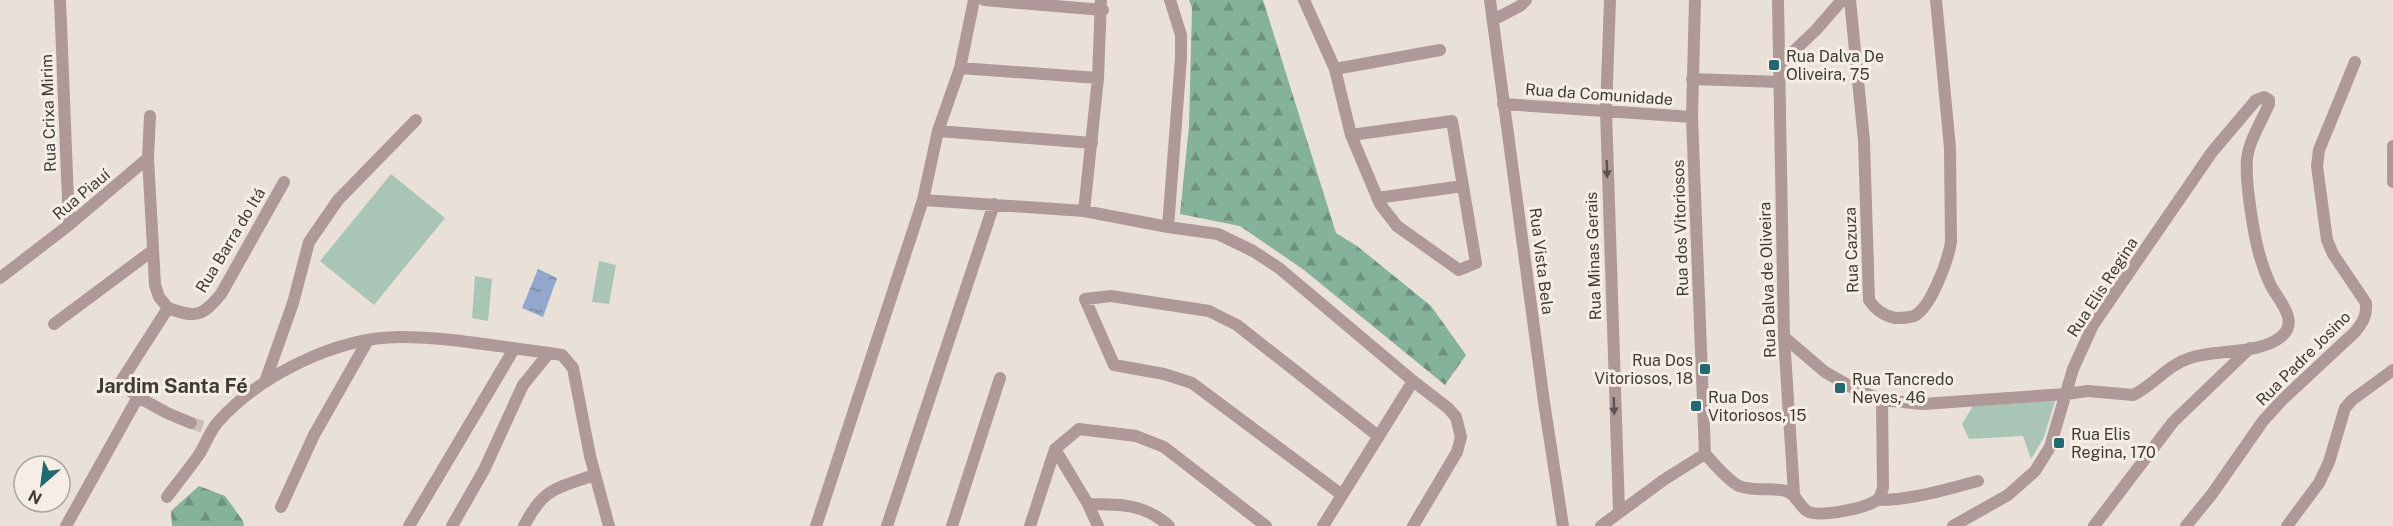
<svg xmlns="http://www.w3.org/2000/svg" width="2393" height="526" font-family="'Public Sans',sans-serif">
  <style>
    .forest { fill: url(#forest-firs) }
    .park { fill: #a8c5b6 }
    .water { fill: url(#water-ripples) }
    .lines { fill: none; stroke-linecap: round; stroke-linejoin: round }
    .minor-tunnel { stroke: #c7bfb7; stroke-width: 12; stroke-dasharray: 12 6; stroke-linecap: butt }
    .minor { stroke: #ae9898; stroke-width: 12 }
    .oneway { fill: #5b5350 }
    .poi-dot { fill: #1f6a73; stroke: #f6ede5; stroke-width: 2 }
    .labels { text-anchor: middle; stroke-width: 6; stroke-linejoin: round; paint-order: stroke }
    .poi-label { font-size: 16px; fill: #3f3c38; stroke: #f6ede5; text-anchor: start }
    .street-label { font-size: 16px; fill: #3f3c38; stroke: #f6ede5 }
    .quarter-label { font-size: 20px; font-weight: bold; fill: #3f3c38; stroke: #f6ede5 }
  </style>
  <defs>
    <pattern id="forest-firs" width="22" height="20" patternUnits="userSpaceOnUse" patternTransform="scale(1.5)"><rect width="22" height="20" fill="#85b29b"/><path d="M5 1l3.5 6h-7zM16 11l3.5 6h-7z" fill="#6e927f"/></pattern>
    <pattern id="water-ripples" width="26" height="14" patternUnits="userSpaceOnUse" patternTransform="scale(1.5)"><rect width="26" height="14" fill="#91a7cc"/><path d="M2 4q2-2 4 0t4 0M15 11q2-2 4 0t4 0" fill="none" stroke="#7889a7"/></pattern>
  </defs>
  <rect width="100%" height="100%" fill="#e9e0d7"/>
  <path class="forest" d="M1189,0H1263L1336,233L1357,246L1431,306L1466,355L1445,385L1304,270L1240,226L1180,214L1189,126L1192,8Z
    M199,486L225,496L243,521L244,526H172L171,511Z"/>
  <path class="park" d="M391,174L445,218L374,305L320,261Z
    M599,261L616,265L609,304L592,302Z
    M475,276L492,279L488,321L472,318Z
    M2055,401L2044,437L2031,459L2023,436L1969,439L1962,424L1973,406Z"/>
  <path class="water" d="M538,269L557,278L543,317L522,308Z"/>
  <g class="lines">
    <path class="minor-tunnel" d="M191,423L204,427"/>
    <path class="minor" d="M60,0L69,225
      M984,0L1103,10
      M1304,0L1335,69L1351,135L1380,204L1397,226L1459,270L1476,263L1452,121L1351,135
      M1490,0L1544,402L1563,526
      M1610,0L1606,111L1619,511
      M1695,0L1692,117L1705,454
      M1778,0L1784,337L1794,494
      M1850,0L1864,141L1869,300C1875,309 1884,316 1895,318C1901,318 1908,318 1914,316C1931,308 1948,260 1951,242L1950,148L1936,0
      M1493,20L1520,6L1526,0
      M1779,65L1816,30L1842,0
      M960,68L1098,78
      M1335,69L1440,50
      M1692,79L1779,82
      M1503,104L1692,117
      M150,116L148,158L155,285L159,297L168,308
      M938,131L1092,143
      M2393,146V182
      M1377,198L1463,186
      M923,200L1084,211L1168,227L1218,234L1253,251L1279,268L1413,381L1448,408L1456,417L1461,437L1457,452L1413,526
      M1084,211L1098,78L1101,0
      M1168,227L1181,58V35L1170,0
      M0,278L69,225L148,158
      M168,308C195,318 202,317 221,294L284,182
      M54,324L152,251
      M1784,337L1825,372L1853,388L1882,400L1923,404L2066,394L2088,391L2133,395C2154,385 2167,365 2190,358C2216,349 2260,355 2282,336C2300,320 2277,299 2270,284C2267,277 2264,270 2262,263C2254,240 2245,182 2247,159C2249,140 2262,121 2269,104V100L2264,97L2256,100L2212,152L2093,325L2073,369L2050,447L2035,471L2008,495L1953,526
      M265,382L293,303L309,242L338,200L416,120
      M138,397L167,413L191,423
      M1055,449L1088,504L1098,526
      M1705,454C1715,464 1726,479 1739,486C1754,492 1771,487 1786,491C1798,495 1799,508 1809,512C1822,517 1867,508 1877,500C1881,497 1882,491 1883,487L1882,400
      M1342,495L1192,383L1164,374L1114,365L1085,299L1111,296L1209,311L1237,325L1378,436
      M167,497C178,482 190,468 200,453C206,443 210,431 218,422C260,375 337,337 400,337C449,337 500,347 549,353
      M1877,500C1911,500 1945,490 1978,481
      M1088,504C1120,504 1145,504 1169,526
      M281,507L314,435L368,340
      M66,526L138,397L120,383L168,308
      M409,526L514,349
      M452,526L484,470L523,385L549,353L562,355L573,368L590,456L609,526
      M524,526C544,487 556,489 594,475
      M816,526L923,200L938,131L960,68L974,0
      M887,526L994,204
      M952,526L1000,378
      M1030,526L1055,449L1079,429L1136,436L1164,447L1266,526
      M1323,526L1413,381
      M1601,526L1665,479L1705,454
      M2094,526L2173,422L2250,348
      M2186,526L2212,494L2263,421L2282,400L2355,332C2363,322 2367,316 2366,303L2333,254L2327,240L2317,166L2319,150L2355,62
      M2287,526L2319,483L2329,462L2345,408L2352,400L2393,370"/>
  </g>
  <defs><path id="oneway-solid" d="M-6-.8H1V-3.2L6.5 0L1 3.2V.8H-6Z" transform="scale(1.5)"/></defs>
  <g class="oneway">
    <use href="#oneway-solid" transform="translate(1607 169) rotate(88)"/>
    <use href="#oneway-solid" transform="translate(1614 406) rotate(88)"/>
  </g>
  <g class="poi-dot">
    <rect x="1768" y="59" width="12" height="12" rx="3"/>
    <rect x="1699" y="363" width="12" height="12" rx="3"/>
    <rect x="1834" y="382" width="12" height="12" rx="3"/>
    <rect x="1690" y="400" width="12" height="12" rx="3"/>
    <rect x="2053" y="437" width="12" height="12" rx="3"/>
  </g>
  <g class="labels">
    <g class="poi-label">
      <text x="1786" y="62">Rua Dalva De<tspan x="1786" dy="18">Oliveira, 75</tspan></text>
      <text x="1693" y="366" text-anchor="end">Rua Dos<tspan x="1693" dy="18">Vitoriosos, 18</tspan></text>
      <text x="1852" y="385">Rua Tancredo<tspan x="1852" dy="18">Neves, 46</tspan></text>
      <text x="1708" y="403">Rua Dos<tspan x="1708" dy="18">Vitoriosos, 15</tspan></text>
      <text x="2071" y="440">Rua Elis<tspan x="2071" dy="18">Regina, 170</tspan></text>
    </g>
    <g class="street-label">
      <text transform="translate(1599 94) rotate(4)" y="6">Rua da Comunidade</text>
      <text transform="translate(48 113) rotate(-92)" y="6">Rua Crixa Mirim</text>
      <text transform="translate(81 194) rotate(-40)" y="6">Rua Piauí</text>
      <text transform="translate(1680 228) rotate(-92)" y="6">Rua dos Vitoriosos</text>
      <text transform="translate(230 240) rotate(-59)" y="6">Rua Barra do Itá</text>
      <text transform="translate(1851 250) rotate(-92)" y="6">Rua Cazuza</text>
      <text transform="translate(1593 256) rotate(-92)" y="6">Rua Minas Gerais</text>
      <text transform="translate(1542 261) rotate(83)" y="6">Rua Vista Bela</text>
      <text transform="translate(1767 280) rotate(-92)" y="6">Rua Dalva de Oliveira</text>
      <text transform="translate(2102 287) rotate(-57)" y="6">Rua Elis Regina</text>
      <text transform="translate(2303 358) rotate(-45)" y="6">Rua Padre Josino</text>
    </g>
    <g class="quarter-label">
      <text x="172" y="393">Jardim Santa Fé</text>
    </g>
  </g>
  <g transform="translate(42 484) rotate(208)"><circle r="28" fill="#f6ede5" stroke="#ada6a0" stroke-width="1.5"/>
  <path d="M0-4.5L10 22L0 15L-10 22Z" fill="#1f6a73"/>
  <text y="-9" font-size="16" font-weight="bold" text-anchor="middle" fill="#3f3c38">N</text>
  </g>
</svg>
